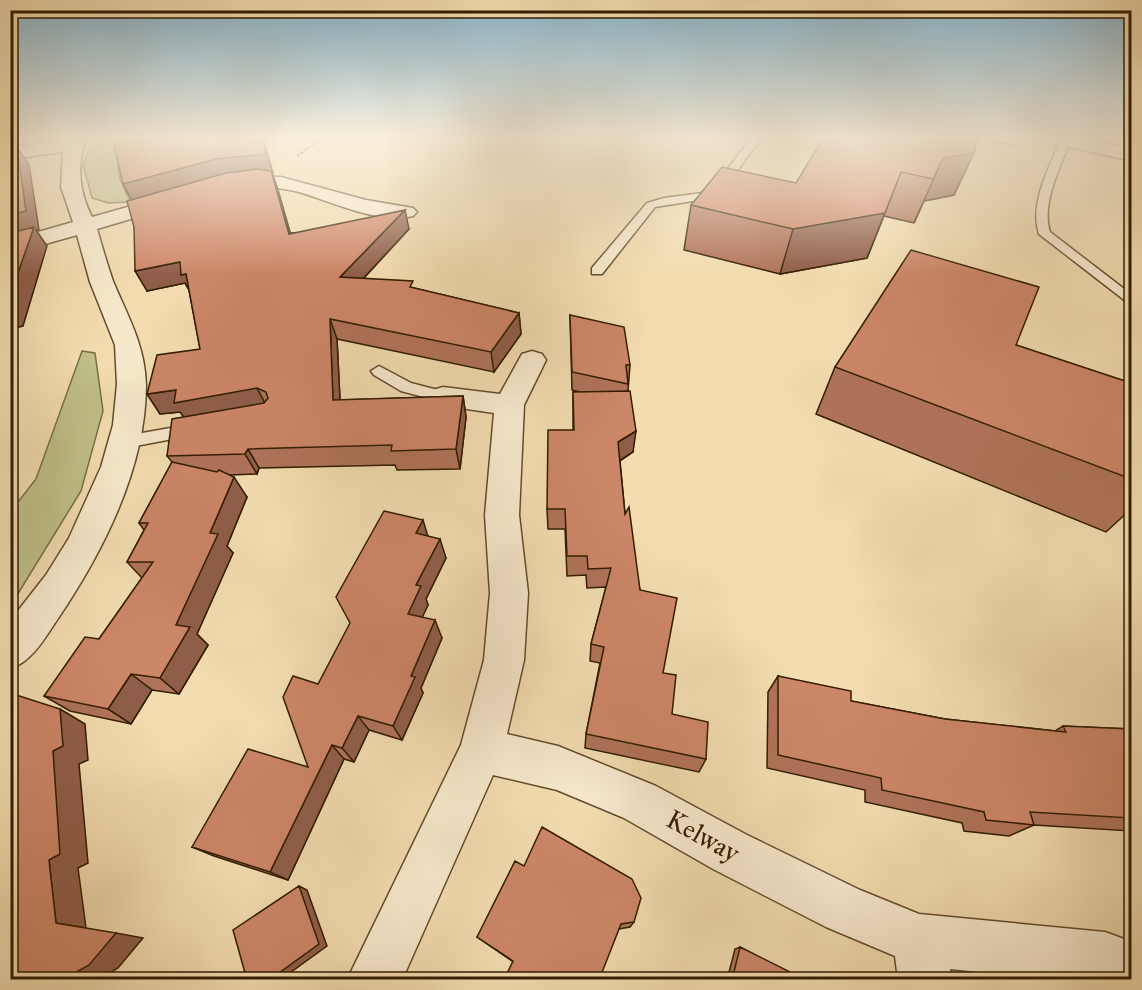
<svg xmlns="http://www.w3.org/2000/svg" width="1142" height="990" font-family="'IM FELL Great Primer',serif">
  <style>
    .green { fill: #bfbf87; stroke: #786e44; stroke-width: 1.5 }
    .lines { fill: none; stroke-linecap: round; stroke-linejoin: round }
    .service-casing { stroke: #624c2c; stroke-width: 3 }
    .minor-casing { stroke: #624c2c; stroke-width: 3 }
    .path { stroke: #321c00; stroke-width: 2; stroke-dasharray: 3 1.5; stroke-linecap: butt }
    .service { fill: #f7e8cc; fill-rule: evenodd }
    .minor { fill: #f7e8cc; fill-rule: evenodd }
    .wall { fill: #af7359; stroke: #321c00; stroke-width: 1.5 }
    .shaded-wall { fill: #8f5e49; stroke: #321c00; stroke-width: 1.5 }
    .building { fill: #cc8668; stroke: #321c00; stroke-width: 1.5 }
    .labels { text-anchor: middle; stroke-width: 4.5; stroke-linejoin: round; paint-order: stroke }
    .near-street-label { font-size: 27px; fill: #321c00; stroke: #f7e8cc }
  </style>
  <rect width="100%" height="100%" fill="#f2dcb0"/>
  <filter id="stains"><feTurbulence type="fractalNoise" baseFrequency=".00333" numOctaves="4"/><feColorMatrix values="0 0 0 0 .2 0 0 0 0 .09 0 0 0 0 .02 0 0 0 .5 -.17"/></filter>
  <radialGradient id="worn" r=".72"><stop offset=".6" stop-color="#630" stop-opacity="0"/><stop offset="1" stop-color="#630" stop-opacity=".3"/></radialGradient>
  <path class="green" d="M95,137H114L120,179L130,202L108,203L92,198L83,165Z
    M82,351L95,353L103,411L81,491L11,605V511L36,479Z"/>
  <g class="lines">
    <g class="service-casing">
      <path id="service" d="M752,137H762L718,197L655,207L602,274H592V268L647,203L664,198L710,192Z
        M1065,138L1070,141C1060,168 1041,204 1050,232L1132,295V306L1039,234C1029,204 1049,169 1060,141Z
        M379,366L411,383L449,393L451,397L443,402L401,391L374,375L371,371Z
        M193,424L201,430L199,434L125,448L117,442L125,436Z"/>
    </g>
    <g class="minor-casing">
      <path id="minor" d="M69,137H87C76,163 79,192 92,217L174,194L181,196L184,200L181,204L97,229C102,246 107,264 113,281C128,317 145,345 146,385C146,467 104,550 59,617C46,636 33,661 10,669V621L46,575L69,538L101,467L113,425L117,384L115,345L90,282L77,235L10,254V240L73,222L61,187L63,152L10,159V147L68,140Z
        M1039,137H1072L1132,149V161L1042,141Z
        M248,176L281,177L366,200L413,208L417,212L413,216C378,225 329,200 295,191C273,186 251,187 229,190L222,188L219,184L222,180Z
        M532,351L542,354L546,360L524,405L519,515L528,593L524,660L507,734L558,746L656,786L747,835L860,890L919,914L1105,932L1124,939L1131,958L1124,977L1116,980H1057L950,969L952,980H898L895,956L826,927L713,869L624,818L557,790L493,775L402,980H347L461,745L484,660L490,593L485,515L494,413L433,404L429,397L433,390L443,387L500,394L522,354Z"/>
    </g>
    <path class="path" d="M975,137L1020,147
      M297,156L323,137"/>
    <use href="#service" class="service"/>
    <use href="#minor" class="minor"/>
  </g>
  <path class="wall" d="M978,137L954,195L924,201L914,223L884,216L867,258L780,274L684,250L691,205L796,183Z
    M272,173L278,190L290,233L409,229L364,278L414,288L519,313L521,334L494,372L337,339L340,400L463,396L466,417L460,469L397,470L395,465L259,468L257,474L230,475L247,497L227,546L233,553L197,634L208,645L179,694L152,690L131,724L70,711L44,696L99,639L142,578L127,562L144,530L139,523L172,462L167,456L184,417L180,412L160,414L147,394L200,349L189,290L185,283L147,291L134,227L131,199L123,184L273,173Z
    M570,315L630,365L628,391L633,452L620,461L625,514L640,590L663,673L672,714L706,759L699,772L585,748L586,734L600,663L590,661L591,644L606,587L587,588L586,575L567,576L565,529H548L547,509L573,430V392H580L572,390Z
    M1016,345L1131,383V509L1106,532L816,414L835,367Z
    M428,536L446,558L426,599L428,605L422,617L442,638L421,688L423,693L402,740L369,730L354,762L344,759L288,880L214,856L192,847L308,767L318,684Z
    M778,676L851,701L945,719L1055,731L1063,726L1131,729V831L1034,825L1009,836L964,831L962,823L865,802V790L767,768L768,692Z
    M524,866L634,922L630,927L619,929L512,961L477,937Z
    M740,947L802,980H727L735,949Z"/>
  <path class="shaded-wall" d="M263,137L273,173H272L278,190L296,253L133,203L123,184Z
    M17,147L29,165L39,230H36L47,246L23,326L10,329V215Z
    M974,153L954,195L924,201L914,223L943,158Z
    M901,172L867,258L780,274L793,229Z
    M405,210L409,229L346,297L340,277Z
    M180,262L196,294L192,295L185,283L147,291L135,271Z
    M519,313L521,334L494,372L491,352Z
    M330,319L337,339L341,420L333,400Z
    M257,388L268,409L188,423L180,412L160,414L147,394L176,390Z
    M463,396L466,417L460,469L456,449Z
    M636,431L633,452L616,463L618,442Z
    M248,449L259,468L257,474L245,454Z
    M234,477L247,497L227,546L233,553L197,634L208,645L179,694L160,678L176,625L210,533Z
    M423,520L429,540L416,533Z
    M440,539L446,558L426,599L428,605L416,631L408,614L416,585Z
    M435,620L442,638L421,688L423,693L402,740L393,726L411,676Z
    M131,674L152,690L131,724L108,709Z
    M60,709L85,724L88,760L79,764L88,863L78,868L86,928L56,923L49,860L53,751Z
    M358,716L369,730L354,762L342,748Z
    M332,745L344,759L288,880L270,872Z
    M299,886L307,890L327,946L280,980H269Z
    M116,933L143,938L118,968L98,980H68L67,977Z"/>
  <path class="building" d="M119,137H262L266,154L216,159L123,184L114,145Z
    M824,137H978L974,153L943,158L933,179L901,172L885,213L793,229L691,205L722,167L796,183Z
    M10,147H17L26,211L10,215Z
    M257,169L271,171L289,234L405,210L340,277L413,281L410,287L519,313L491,352L330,319L333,400L463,396L456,449L391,451L392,445L248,449L245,454L167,456L172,419L264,403L268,398L266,392L257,388L174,403L176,390L147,394L157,355L200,349L186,274L181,275L180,262L135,271L134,227L127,201L226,173Z
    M34,227L10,296V233Z
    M911,250L1039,287L1016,345L1131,383V479L835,367Z
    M570,315L624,327L630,365H626L628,384L572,372Z
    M630,391L636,431L618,442L625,514L629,507L640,590L677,598L663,673L676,675L672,714L708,722L706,759L586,734L604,647L591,644L611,568L588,569L587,556H567L565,509H547L548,430H574L573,392Z
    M172,462L217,472L219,470L234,477L210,533L218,534L176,625L190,627L160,678L131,674L108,709L44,696L85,637L99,639L153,562H127L148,523H139Z
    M384,511L423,520L416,533L440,539L416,585L421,586L408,614L435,620L411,676L415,677L393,726L358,716L342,748L332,745L270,872L192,847L248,749L308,767L283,697L293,676L318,684L350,623L336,597Z
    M778,676L851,691V701L945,719L1066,732L1063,726L1131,729V818L1030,812L1034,825L986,820L984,812L882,790L881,778L778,755Z
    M10,693L60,709L63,746L53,751L60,854L49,860L56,923L116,933L89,965L67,977L68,980H10Z
    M542,827L632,879L641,898L634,922L621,924L599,980H504L513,961L477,937L515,861L524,866Z
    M299,886L319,944L269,980H247L233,930Z
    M740,947L802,978V980H732Z"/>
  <linearGradient id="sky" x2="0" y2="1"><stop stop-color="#89b7d0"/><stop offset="0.5" stop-color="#f9efdb"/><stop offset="1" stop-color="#f9efdb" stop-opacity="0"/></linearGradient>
  <rect width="1142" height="275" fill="url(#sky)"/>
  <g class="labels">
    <g class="near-street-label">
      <text transform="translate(703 836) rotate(29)" y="9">Kelway</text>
    </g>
  </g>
  <rect width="1142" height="990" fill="none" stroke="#f2dcb0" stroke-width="36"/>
  <rect x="12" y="12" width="1118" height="966" fill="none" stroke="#321c00" stroke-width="3"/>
  <rect x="18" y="18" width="1106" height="954" fill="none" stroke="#321c00" stroke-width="1.5"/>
  <rect width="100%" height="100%" filter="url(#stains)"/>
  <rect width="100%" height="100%" fill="url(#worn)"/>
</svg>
